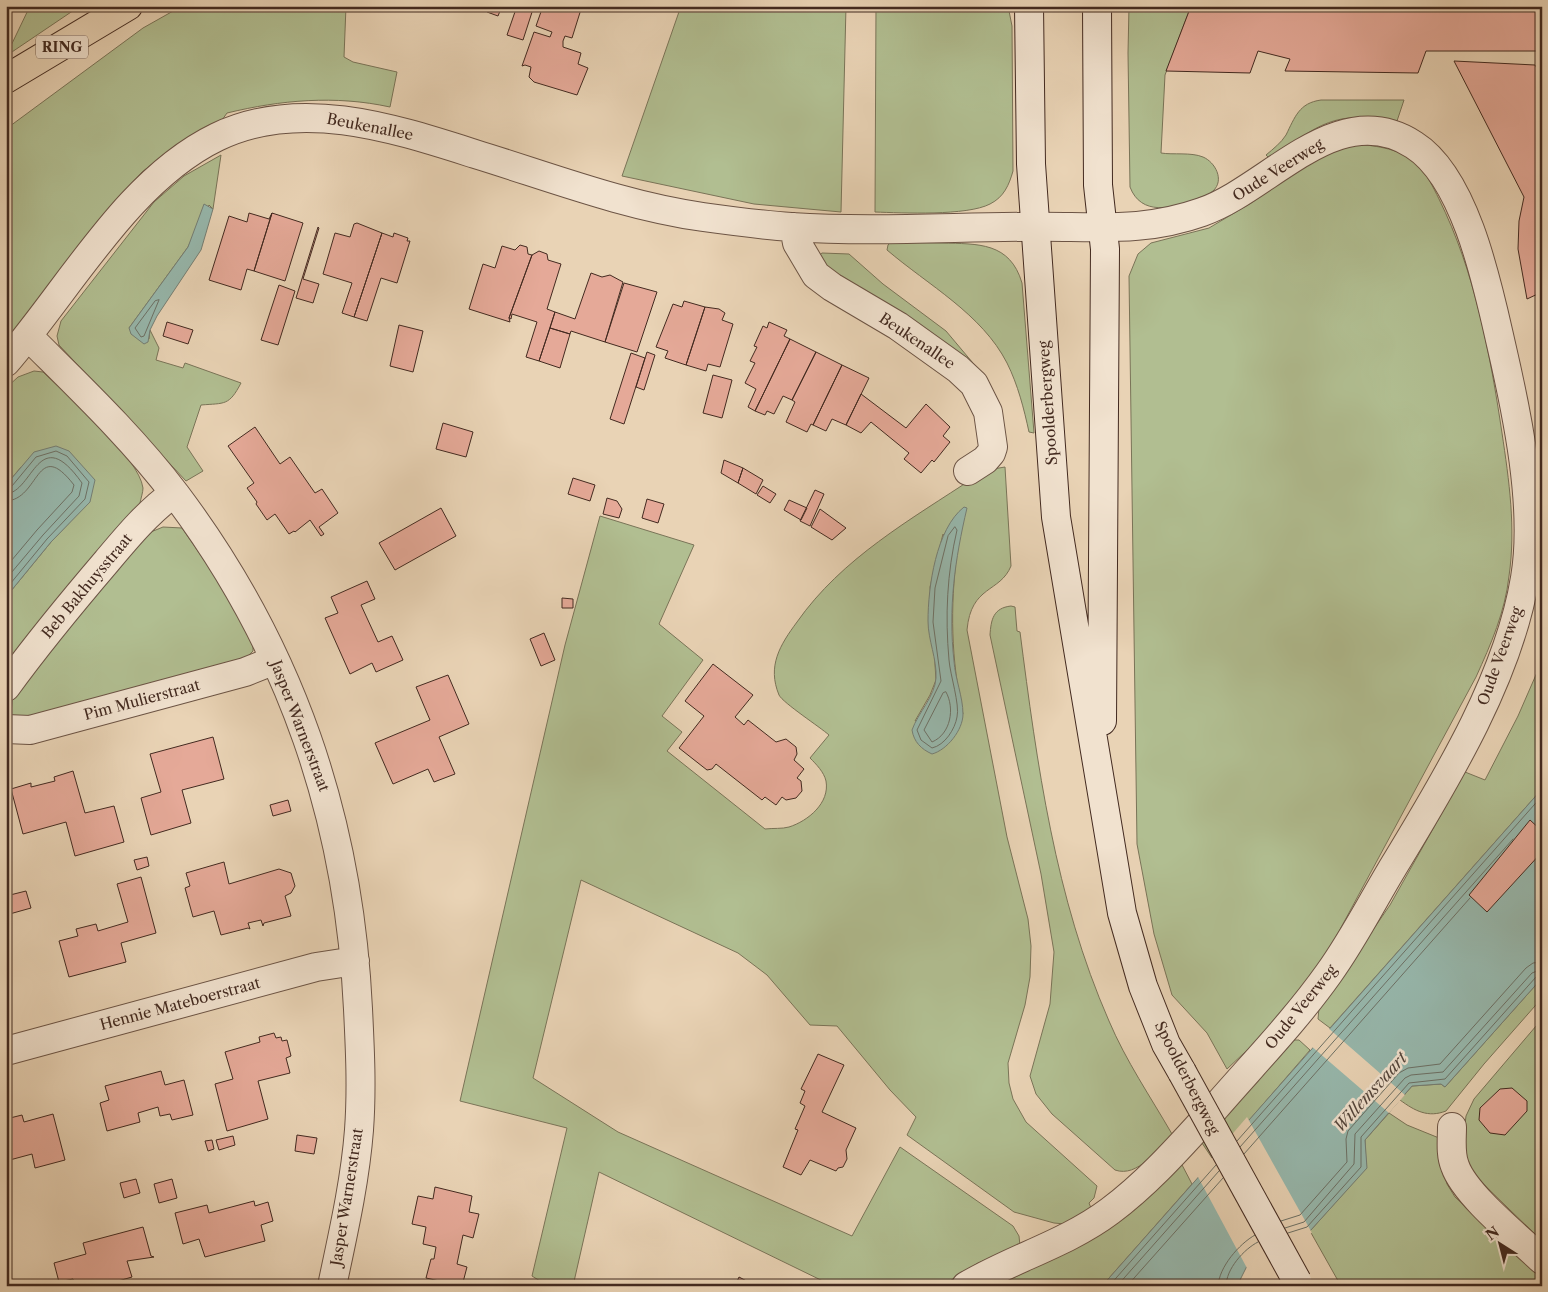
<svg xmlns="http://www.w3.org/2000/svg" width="1548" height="1292" font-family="'Libre Caslon Text',serif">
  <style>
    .green { fill: #b1be91; stroke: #7a7458; fill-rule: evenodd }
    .water { fill: #97b8ad; stroke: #757f75 }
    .pier { fill: #e9d3b5 }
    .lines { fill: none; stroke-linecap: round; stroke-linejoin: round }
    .shore { stroke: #6d7166; stroke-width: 1 }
    .building { fill: #e5a998; stroke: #432a20 }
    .minor-casing { stroke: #6c5445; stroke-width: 30 }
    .secondary-casing { stroke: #432a20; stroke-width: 30 }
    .primary-casing { stroke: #432a20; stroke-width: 30 }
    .minor { stroke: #f1e2cf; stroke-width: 28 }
    .secondary { stroke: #f1e2cf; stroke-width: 28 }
    .primary { stroke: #e9d3b5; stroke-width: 28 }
    .secondary-bridge-casing { stroke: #432a20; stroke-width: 30; stroke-linecap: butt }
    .secondary-bridge { stroke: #f1e2cf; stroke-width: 28 }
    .labels { text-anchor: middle; stroke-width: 5; stroke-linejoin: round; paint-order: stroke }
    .shield { fill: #f1e2cf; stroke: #776154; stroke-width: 1 }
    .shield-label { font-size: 14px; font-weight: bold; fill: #432a20 }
    .street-label { font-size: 15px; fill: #432a20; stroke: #f1e2cf }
    .water-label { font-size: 16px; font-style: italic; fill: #54463c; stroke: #f1e2cf }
  </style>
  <rect width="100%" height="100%" fill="#e9d3b5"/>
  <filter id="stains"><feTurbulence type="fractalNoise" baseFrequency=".004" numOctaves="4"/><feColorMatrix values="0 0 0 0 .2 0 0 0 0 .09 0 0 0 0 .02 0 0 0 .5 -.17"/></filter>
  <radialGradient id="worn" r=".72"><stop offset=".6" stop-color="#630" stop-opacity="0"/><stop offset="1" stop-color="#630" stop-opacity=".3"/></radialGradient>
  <path class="green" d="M30,6H80L6,56Z
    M182,6H346L344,57L353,62L397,72L390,107C335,95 281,100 227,113L222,120L177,145L142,172L114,203L6,342V129L143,28Z
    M681,6H846L841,212L754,204L622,176Z
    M876,6H1008L1012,26L1013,171C1009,185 1004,197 990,204C967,216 902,213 875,212Z
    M1129,6H1191L1165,75L1161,153C1173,155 1191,152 1203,157C1215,162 1225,180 1213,191C1209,195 1201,197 1196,199C1172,209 1141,216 1130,187L1128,53Z
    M1321,100H1404L1397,121C1333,110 1320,124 1270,159L1266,155C1273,149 1281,143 1286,135C1295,117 1299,103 1321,100Z
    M1357,144C1377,146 1402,149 1417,164C1427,174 1433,187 1439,199C1475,272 1490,353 1502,433C1509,480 1516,528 1509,576C1505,612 1491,644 1476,677L1323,961L1277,1022L1227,1069L1207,1033L1172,995L1154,934L1137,844L1129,276L1138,254L1151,243L1209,228L1251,203L1323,153Z
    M221,155L213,209L209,205L188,247L129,328L149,339L150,330L159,348L156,360L183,368L185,363L241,383C229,406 225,403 201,405L187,447L203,471L186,481L59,345L57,336L61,321L154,202L184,176Z
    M891,242C908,242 925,243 942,243C978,244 1010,242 1022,283L1034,433L1029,432C1024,409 1018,385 1007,363C982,314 928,285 887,250L888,245Z
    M822,253L849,254L883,284L946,331L978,369L825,270L818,256Z
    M34,371L43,372C67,395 139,457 143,488C143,492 141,498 140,503L6,668V597L51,542L89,502L21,467L6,485V388L18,377Z
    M1005,467L1011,566C1000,593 971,585 967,630L1007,837L1028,919L1031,946L1030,977L1025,1005L1008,1063L1009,1083L1013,1099L1026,1122L1097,1186L1094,1198L1089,1203L1091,1208L1065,1224L1054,1223L1014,1212L907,1135L916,1117L890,1090L837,1026L810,1025L767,975L738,953L581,880L533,1078L618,1132L852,1236L900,1147L1013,1226L1019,1236L1020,1246L978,1263L942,1286H829V1284L599,1172L573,1286H548L532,1276L567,1128L460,1101L565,645L600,516L694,545L659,624L703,660L662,716L682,732L667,751L765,829C773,828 782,829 789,827C808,821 830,803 826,781C824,772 816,764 810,758L829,735C820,727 783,703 779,695C767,666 780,645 797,622C842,558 910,520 975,477L993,469ZM943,534L957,552C950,608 951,660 963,714L915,721L930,695L936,680L930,587Z
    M163,527L182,528L211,570L253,642V651L241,663L18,721L11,713L13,695L146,534Z
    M1011,606L1015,607L1017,631L1020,632C1037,764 1055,898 1109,1021C1126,1061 1150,1096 1172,1134C1157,1149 1138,1178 1115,1170L1052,1114L1036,1094L1030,1076L1050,1004L1054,952L1041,874L990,635C991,620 993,608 1011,606Z
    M1542,661V789L1330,1028L1318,1019L1319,1008L1390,905L1465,772L1485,780L1518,716Z
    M1542,978V998L1484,1064L1446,1111C1428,1118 1415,1111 1400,1100L1412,1086L1441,1084L1445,1087Z
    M1542,1019V1241L1474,1175L1462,1149L1466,1116L1474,1099Z
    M1292,1040H1299L1310,1050L1214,1161L1200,1140Z
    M1389,1113L1407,1125L1439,1138L1447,1184L1455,1197L1539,1274L1542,1277V1286H1341L1310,1231L1366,1168L1365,1140Z
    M1181,1163L1192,1184L1102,1286H997L1095,1237Z"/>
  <path class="water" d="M204,204L213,209L201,250L157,316L150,330L148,342L144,344L131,334L129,328L188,247Z
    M56,446L69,451L95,480L90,502L51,542L6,597V485L34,452Z
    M964,507L967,508C955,559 948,608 954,661C955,678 963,697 963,714C963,730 947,750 932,754C921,749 914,742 912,730C918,713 935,696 936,678C937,659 928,640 928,621C928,587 936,529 964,507Z
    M1542,789V978L1445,1087L1441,1084L1412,1086L1365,1140L1367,1168L1310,1231L1295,1235L1258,1255L1247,1266L1237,1286H1102Z"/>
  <path class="pier" d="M1327,1027L1405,1095L1389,1113L1310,1045Z
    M1247,1117L1312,1233L1296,1237L1259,1257L1248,1270L1197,1175Z"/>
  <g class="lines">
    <path class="shore" d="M159,300L144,336L141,337L135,328L155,301Z
      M6,488L12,486L36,457L56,451L67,456L89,482L85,499L47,539L6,589
      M6,494C34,492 38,421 82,483L79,496L43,535L6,579
      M6,501C40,500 36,436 74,485L72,492L37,530L6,567
      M955,527L957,530C947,573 945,616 949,660C950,674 960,705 957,717C955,729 945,745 932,748L921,740L917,730L941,681L933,622L935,588L948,536Z
      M946,692C955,708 951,734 932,742L924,730L943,693Z
      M1237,1141L1542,796
      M1240,1147L1513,839
      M1244,1154L1470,898
      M1281,1221L1300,1215L1347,1162L1346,1139L1348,1131L1399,1073L1408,1068L1440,1064L1526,968L1533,963L1542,962
      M1285,1228L1304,1222L1354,1164L1355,1134L1405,1078L1411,1075L1443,1072L1532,973L1542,969
      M1288,1233L1307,1227L1361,1167V1137L1409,1083L1445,1079L1536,977L1542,976
      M1109,1286L1216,1165
      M1117,1286L1219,1171
      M1127,1286L1223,1178
      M1218,1286C1219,1267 1239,1244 1255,1235
      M1226,1286C1226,1269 1244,1249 1258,1242"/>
  </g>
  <path class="building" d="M489,6H502L498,16L487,12Z
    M517,6H534L523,40L507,35Z
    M543,6H582L572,38L565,36L563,41V47L581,53L578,64L588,68L577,95L534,82L529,77L531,67L525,65L522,66L534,32L550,37L552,32L536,26Z
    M1191,6H1542V51H1426L1418,73L1285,71L1290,59L1258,51L1250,73L1166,71Z
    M1454,61L1535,65L1542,77V292L1527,299L1518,249L1519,221L1524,197Z
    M249,213L269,219L272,213L254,271L247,269L241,290L209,280L229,216L247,222Z
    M272,213L303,223L285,281L254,271Z
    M357,223L382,233L354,317L342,313L352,283L323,274L335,233L350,237L354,224Z
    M318,227L319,228L303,279L319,284L313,303L296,298Z
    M382,233L393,237L394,233L408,238L407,241H410L397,283L381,278L367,321L354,317Z
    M520,245L527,247L528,254L532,255L509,318L510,322L469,309L483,264L495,268L502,246L515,250Z
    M539,251L547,254L548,260L561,264L547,309L555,312L539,361L526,357L537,322L512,314L511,319L509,318L532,255Z
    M591,273L602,277L610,275L623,282L605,342L571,331L570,334L550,328L555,312L575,319Z
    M624,283L657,292L637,352L605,342Z
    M279,285L295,291L278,345L261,340Z
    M684,301L705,307L686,365L665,358L668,351L656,347L673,304L682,307Z
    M705,307L719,309L725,313L722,320L733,324L720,367L708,364L706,371L686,365Z
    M167,322L193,330L188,344L163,336Z
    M769,322L787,330L784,336L790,339L755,411L748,407L756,389L745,383L755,363L750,361L757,347L754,346L763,326L767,328Z
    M399,325L423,331L413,372L390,366Z
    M550,328L570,334L560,368L539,361Z
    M790,339L816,352L792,400L783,396L774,414L767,411L765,415L755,411Z
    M647,352L655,355L644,390L636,387Z
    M816,352L842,365L813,425L811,424L807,432L786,422L795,402L792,400Z
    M631,353L645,358L624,424L610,419Z
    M842,365L869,378L846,425L832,419L826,431L813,425Z
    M713,375L732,380L722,418L703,413Z
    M861,394L906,428L926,404L950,427L943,436L950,442L934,462L932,460L921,473L904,459L909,453L871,422L861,433L846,425Z
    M443,423L473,432L466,457L436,449Z
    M255,427L280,464L290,457L315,493L322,489L338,513L319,527L324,534L321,536L310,520L295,532L294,531L289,534L275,514L267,520L256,504L257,502L247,488L254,483L228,446Z
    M724,460L743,468L738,483L721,473Z
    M743,468L763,480L756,494L738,483Z
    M573,478L595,485L590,501L568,494Z
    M763,486L776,494L770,503L757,495Z
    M815,490L824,494L810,526L800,521Z
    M607,498L617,501L622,509L619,518L603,514Z
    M647,499L664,504L658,523L642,518Z
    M789,500L807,508L801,520L784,510Z
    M441,508L456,536L395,570L379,543Z
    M820,509L846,528L832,540L811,527Z
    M367,581L375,599L361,605L378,642L392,636L403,660L376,672L372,663L350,674L325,618L338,613L331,597Z
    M562,598L573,599V608H562Z
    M544,633L555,660L541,666L530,639Z
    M713,664L753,695L735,717L744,725L748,720L776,742L786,739L796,747L797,754L794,760L804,769L797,778L801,781L802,791L796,798L786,800L782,797L776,805L765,797L762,800L716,764L712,769L707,770L679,748L704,716L685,701Z
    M448,675L469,724L439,737L455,774L434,782L428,769L393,784L375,743L430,720L416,687Z
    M213,737L224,779L182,790L191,823L151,835L141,798L161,792L150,754Z
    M73,771L85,813L114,806L124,842L75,856L66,822L23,834L11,789L31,783V787L55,781L54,777Z
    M288,800L291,811L273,816L270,805Z
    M1530,820L1542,831V852L1487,912L1469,895Z
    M147,857L149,866L137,870L134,860Z
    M224,862L229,884L279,869L291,873L295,886L291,893L285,896L291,916L264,923L263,926L261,920L248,923L250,929L248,928L221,935L214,911L193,917L185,888L190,886L186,873Z
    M141,877L156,933L121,943L126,962L69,977L59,941L78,936L76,929L96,924L98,931L128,922L117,884Z
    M26,891L31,908L6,915V896Z
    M274,1033L276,1038L281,1037L282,1041L287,1040L291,1056L286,1058L290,1073L258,1081L268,1119L227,1131L215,1084L233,1079L225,1052L260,1042L259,1037Z
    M818,1054L844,1065L822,1112L856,1128L846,1150L847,1159L843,1167L838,1168L836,1171L810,1160L801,1175L783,1167L798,1130L795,1129L805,1106L800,1103L805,1091L801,1089Z
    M161,1071L165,1085L184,1080L193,1115L172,1120L170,1114L160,1116L158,1107L138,1113L140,1122L107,1131L100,1103L109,1100L105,1086Z
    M1512,1088L1527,1101V1111L1505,1135L1490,1133L1479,1120L1480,1108L1500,1089Z
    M53,1114L65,1160L35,1168L32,1154L6,1161V1119L22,1115L24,1122Z
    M297,1135L317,1138L314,1154L295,1151Z
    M233,1136L235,1145L219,1150L216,1140Z
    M212,1140L214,1149L208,1151L205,1141Z
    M136,1179L140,1193L124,1198L120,1183Z
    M172,1179L177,1198L159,1203L154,1184Z
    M435,1187L472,1196L469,1212L479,1214L473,1238L463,1235L457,1264L467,1267L462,1286L426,1278L431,1259H434L436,1247L423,1244L426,1227L412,1224L418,1196L433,1199Z
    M254,1201L255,1206L268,1202L273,1221L261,1225L265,1241L205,1257L199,1239L183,1244L175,1213L207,1205L209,1213Z
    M143,1227L151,1256L154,1257L127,1261L132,1277L101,1286H75L73,1279L59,1282L54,1263L86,1254L83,1243Z
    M739,1277L756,1286H735Z"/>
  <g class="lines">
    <g class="minor-casing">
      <path id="minor" d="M794,227L797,243L816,275L832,287L898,326L958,369L974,384L988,412L993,447L991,453L985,460L968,471
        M28,336C79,387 132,437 176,495C291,648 349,818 358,1009C360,1049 362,1089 359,1130C355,1182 343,1234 332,1286
        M6,362C70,288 128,180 217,137C300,97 393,128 475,154C550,177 625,206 703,217C732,221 762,225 791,227C884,233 978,225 1071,227C1118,228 1157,228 1202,212C1269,189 1338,95 1414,145C1466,178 1488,287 1501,344C1517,413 1537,508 1525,578C1509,675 1449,775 1398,859C1375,896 1355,937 1329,973C1295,1021 1254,1063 1215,1108C1182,1144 1149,1182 1110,1211C1066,1244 1013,1258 966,1286
        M6,687C38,643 72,602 107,561C128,536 148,512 174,493
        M6,729L30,730L245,672L275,660
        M6,1051L316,967L355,961
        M1452,1127C1452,1140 1450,1154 1455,1166C1465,1195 1518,1237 1542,1260"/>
    </g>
    <g class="secondary-casing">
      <path id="secondary" d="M1029,6L1031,164L1056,517L1122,913L1143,986L1166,1044L1182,1072
        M1097,6L1098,185L1105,249L1102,721"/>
    </g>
    <g class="primary-casing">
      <path id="primary" d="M6,79L128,6"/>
    </g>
    <use href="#minor" class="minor"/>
    <use href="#secondary" class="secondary"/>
    <use href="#primary" class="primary"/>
    <g class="secondary-bridge-casing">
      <path id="secondary-bridge" d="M1182,1072L1297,1281"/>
    </g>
    <use href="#secondary-bridge" class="secondary-bridge"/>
  </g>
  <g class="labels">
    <rect class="shield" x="36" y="35.5" width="52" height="23" rx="4"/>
    <g class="shield-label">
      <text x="62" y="52">RING</text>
    </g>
    <g class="street-label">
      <text transform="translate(370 127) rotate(11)" y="5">Beukenallee</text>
      <text transform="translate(1278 170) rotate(-32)" y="5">Oude Veerweg</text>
      <text transform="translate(917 341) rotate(34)" y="5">Beukenallee</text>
      <text transform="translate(1048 403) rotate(-94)" y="5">Spoolderbergweg</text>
      <text transform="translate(87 586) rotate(-50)" y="5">Beb Bakhuysstraat</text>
      <text transform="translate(1500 656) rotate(-70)" y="5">Oude Veerweg</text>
      <text transform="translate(142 700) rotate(-15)" y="5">Pim Mulierstraat</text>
      <text transform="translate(300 726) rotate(69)" y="5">Jasper Warnerstraat</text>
      <text transform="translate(180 1004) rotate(-15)" y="5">Hennie Mateboerstraat</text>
      <text transform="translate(1301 1007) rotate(-51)" y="5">Oude Veerweg</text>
      <text transform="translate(1187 1078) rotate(63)" y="5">Spoolderbergweg</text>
      <text transform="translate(347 1197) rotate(-81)" y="5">Jasper Warnerstraat</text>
    </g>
    <g class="water-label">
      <text transform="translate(1370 1092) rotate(-48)" y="6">Willemsvaart</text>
    </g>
  </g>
  <rect width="1548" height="1292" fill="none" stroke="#e9d3b5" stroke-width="25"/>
  <rect x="8" y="8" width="1533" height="1277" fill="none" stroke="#432a20" stroke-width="2.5"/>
  <rect x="12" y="12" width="1523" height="1267" fill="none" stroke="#432a20"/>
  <g transform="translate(1500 1244) rotate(324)" stroke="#f1e2cf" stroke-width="4" paint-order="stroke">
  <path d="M0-4L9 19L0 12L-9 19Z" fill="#432a20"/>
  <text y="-8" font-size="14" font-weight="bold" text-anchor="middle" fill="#432a20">N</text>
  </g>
  <rect width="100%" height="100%" filter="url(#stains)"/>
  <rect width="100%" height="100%" fill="url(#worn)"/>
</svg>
